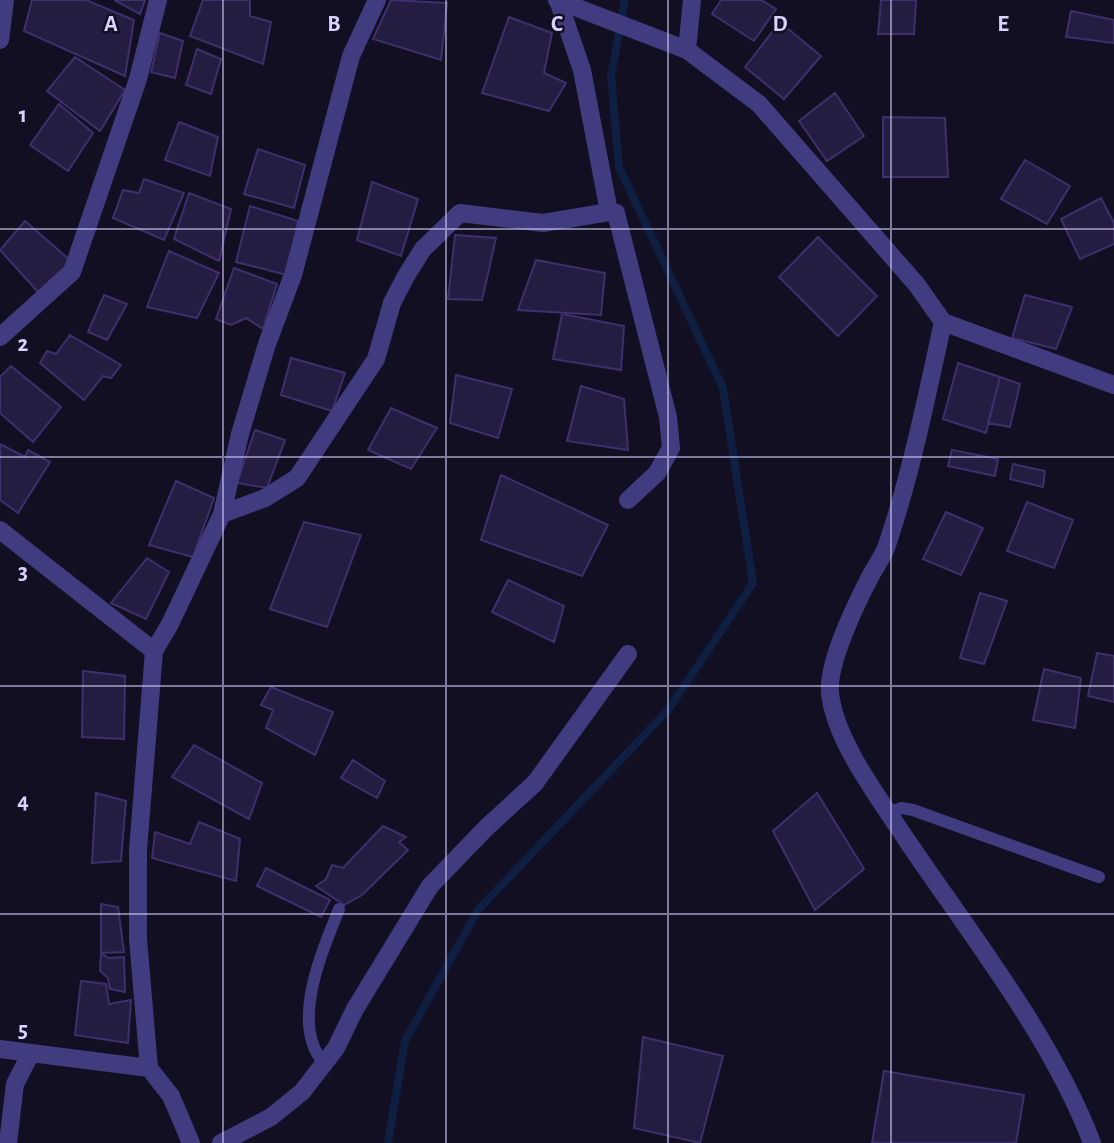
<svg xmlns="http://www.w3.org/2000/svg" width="1114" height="1143" font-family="'Alegreya Sans',sans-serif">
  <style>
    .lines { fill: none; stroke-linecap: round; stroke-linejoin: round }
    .stream { stroke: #0e1f42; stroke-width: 8 }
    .building { fill: #251c42; stroke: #3e2f6d; stroke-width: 2 }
    .service { stroke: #413c7f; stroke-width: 12 }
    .minor { stroke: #413c7f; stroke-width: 18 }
    .tertiary { stroke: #413c7f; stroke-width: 18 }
    .grid { fill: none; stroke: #d9d2fd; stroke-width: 2; stroke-opacity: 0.55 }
    .grid-label { font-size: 23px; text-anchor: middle; font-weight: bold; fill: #d9d2fd; stroke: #130f22; stroke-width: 5; stroke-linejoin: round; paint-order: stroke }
  </style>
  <rect width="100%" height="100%" fill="#130f22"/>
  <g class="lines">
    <path class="stream" d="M388,1143L405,1041L478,910L668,710L753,583L723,388L619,167L611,76L625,0"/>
  </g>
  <path class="building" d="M32,0H86L134,20L125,76L24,31Z
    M114,0H145L140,14Z
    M203,0H250V16L271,22L263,64L190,36Z
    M391,0L447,3L441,60L373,39Z
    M721,0H761L776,9L754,41L712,14Z
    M881,0H916L914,34H878Z
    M1071,11L1114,20V43L1066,37Z
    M509,17L552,33L544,73L566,83L549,111L482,93Z
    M780,22L821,56L784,99L745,67Z
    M160,33L183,41L175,78L151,72Z
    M197,49L221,59L211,94L186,85Z
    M75,57L125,90L100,131L47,91Z
    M835,93L864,136L827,161L799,121Z
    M59,104L93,133L68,171L30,145Z
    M883,117L945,118L948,177H883Z
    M179,122L218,137L210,176L165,160Z
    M258,149L305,165L294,208L244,194Z
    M1025,160L1070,186L1047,224L1001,199Z
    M144,179L184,193L164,240L113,218L123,190L139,193Z
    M372,182L418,199L401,256L357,240Z
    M189,193L231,209L219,261L174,239Z
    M1101,198L1114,223V244L1080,259L1061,219Z
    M250,206L298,221L287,275L236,262Z
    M25,221L71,261L38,292L0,250Z
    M455,235L496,238L482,300L448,299Z
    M818,237L877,296L838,336L779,277Z
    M169,251L219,273L197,318L147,307Z
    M536,260L605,273L601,315L518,310Z
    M234,268L277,284L263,329L246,318L231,325L216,319Z
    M104,295L127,304L107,340L88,332Z
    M1025,295L1072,307L1056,349L1012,338Z
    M562,314L624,326L621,370L553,359Z
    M70,335L121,365L111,378L103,376L84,400L40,363L47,351L56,354Z
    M291,358L345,373L332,411L281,395Z
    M958,363L1000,377L986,433L943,419Z
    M11,366L61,407L33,442L0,413V377Z
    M456,375L512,389L498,438L450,423Z
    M1000,377L1020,384L1010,427L988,423Z
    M581,386L624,399L628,450L567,441Z
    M391,408L437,428L411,469L368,450Z
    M255,430L285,440L267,488L237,483Z
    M0,444L25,457L28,450L50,462L18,513L0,500Z
    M952,450L998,459L995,476L948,466Z
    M1013,464L1045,471L1043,487L1010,479Z
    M501,475L608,525L582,576L481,540Z
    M176,481L214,498L193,557L149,545Z
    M1027,502L1073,520L1054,568L1007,551Z
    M946,512L983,528L961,575L923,559Z
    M304,522L361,535L327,627L270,609Z
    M147,558L169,572L146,619L111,603Z
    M508,580L564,606L554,642L492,612Z
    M980,593L1007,601L984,664L960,658Z
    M1097,653L1114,656V702L1088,696Z
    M1044,669L1081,678L1075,728L1033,720Z
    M83,671L125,676L124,739L82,737Z
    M271,687L333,712L315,755L266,728L273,710L261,705Z
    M194,745L262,783L249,819L172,777Z
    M353,760L385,781L377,798L341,778Z
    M96,793L126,801L121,861L92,863Z
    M817,793L864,869L815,910L773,831Z
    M199,822L240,839L236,881L152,858L155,832L190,844Z
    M383,826L406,837L399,842L408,850L362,895L344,905L316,886L326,879L332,865L343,868Z
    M266,868L330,900L321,917L257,886Z
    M101,904L118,907L124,952L101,953Z
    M101,953L108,958L124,957L125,992L110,989L108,978L100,971Z
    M81,981L106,984L109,1004L131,1000L128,1043L75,1035Z
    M643,1037L723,1056L700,1143L634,1128Z
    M884,1071L1024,1095L1016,1143H872Z"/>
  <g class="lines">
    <path class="service" d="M889,813L901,808L913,810L1099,877
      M324,1063C289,1024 323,950 339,909"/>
    <path class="minor" d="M558,0L582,70L609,212L616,213L668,417L671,448L657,473L628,500
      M0,40L5,0
      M687,50L692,0
      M943,322C927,395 912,470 888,542C885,554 877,564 871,575C857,602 827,663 830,693C835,742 882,802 908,842C971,935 1053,1039 1092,1143
      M0,337L72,272L138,79L158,0
      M222,514L265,498L297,478L376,359L392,303L406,276L423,249L460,213L543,223L609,212
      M0,530L154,651
      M0,1049L31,1053
      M8,1143L15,1084L31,1053L149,1068
      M191,1143L171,1096L149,1068L138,939V850L154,651L170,624L222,514L240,434L267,344L293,275L351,56L377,0
      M221,1143L271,1117L302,1092L336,1048L355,1009L430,886L486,828L535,783L628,654"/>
    <path class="tertiary" d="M557,0L687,50L759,104L917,285L943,322L1114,385"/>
  </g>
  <path class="grid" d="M223,0V1143M446,0V1143M668,0V1143M891,0V1143M0,229H1114M0,457H1114M0,686H1114M0,914H1114"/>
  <g class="grid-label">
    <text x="111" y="31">A</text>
    <text x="334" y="31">B</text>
    <text x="557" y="31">C</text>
    <text x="780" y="31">D</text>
    <text x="1003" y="31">E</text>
    <text x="23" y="122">1</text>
    <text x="23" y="351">2</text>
    <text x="23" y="579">3</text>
    <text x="23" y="808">4</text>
    <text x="23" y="1037">5</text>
  </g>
</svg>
